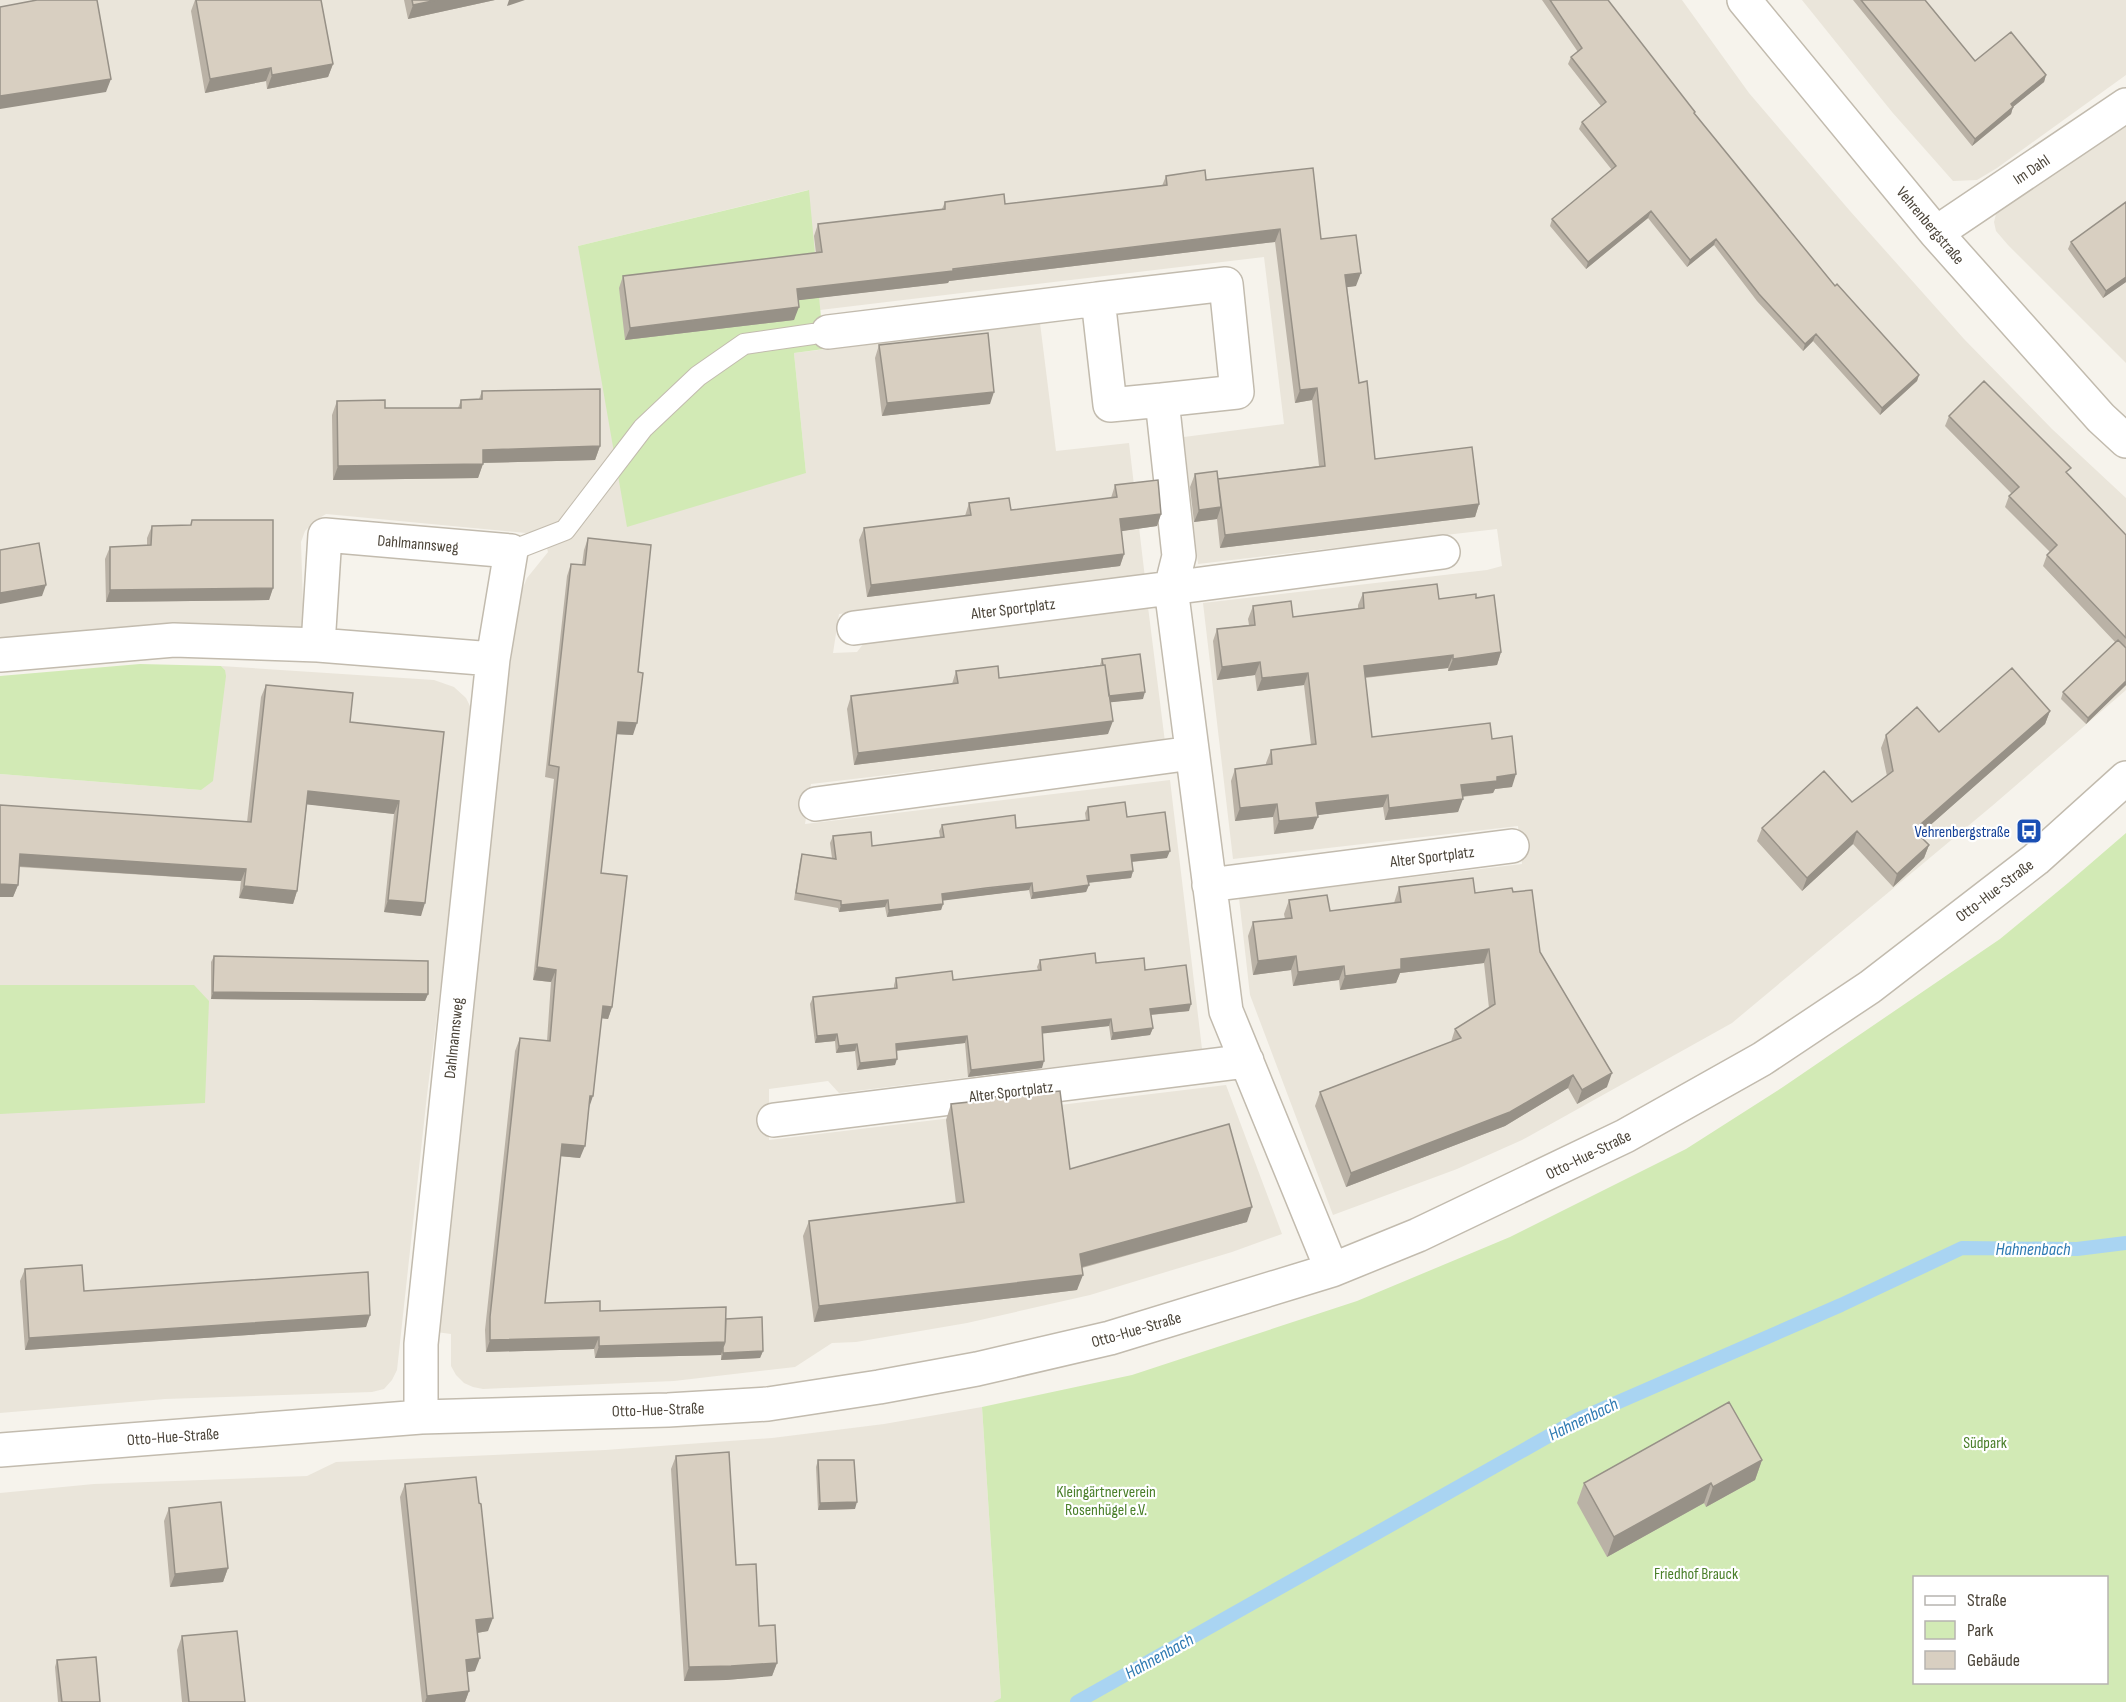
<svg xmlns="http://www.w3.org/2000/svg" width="2126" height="1702" font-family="'Sofia Sans Condensed',sans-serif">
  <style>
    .residential { fill: #eae5da }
    .green { fill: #d2eab5; fill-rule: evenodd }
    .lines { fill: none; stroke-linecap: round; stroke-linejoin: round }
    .stream { stroke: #a9d4f2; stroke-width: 14 }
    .service-casing { stroke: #c2bbae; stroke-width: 22 }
    .minor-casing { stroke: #c2bbae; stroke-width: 36 }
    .service { stroke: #fff; stroke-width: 20 }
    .minor { stroke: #fff; stroke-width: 33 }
    .wall { fill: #bab2a6 }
    .shaded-wall { fill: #979187 }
    .building { fill: #d8cfc1; stroke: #979187; stroke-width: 1.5 }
    .labels { text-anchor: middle; stroke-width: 4.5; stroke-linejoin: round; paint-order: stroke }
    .street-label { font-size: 16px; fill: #4b4439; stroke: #fff }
    .transit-label { font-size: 16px; fill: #164399; stroke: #fff; text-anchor: end }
    .park-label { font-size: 16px; fill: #4a7f2a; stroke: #fff }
    .water-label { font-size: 18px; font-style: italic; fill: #2e7ab2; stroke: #fff }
  </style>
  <rect width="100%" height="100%" fill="#f6f3ec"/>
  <path class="residential" d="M0,0H1682L1749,93L1850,211L1964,339L2052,429L2126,498V690L1992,806L1732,1023L1522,1140L1457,1169L1333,1215L1250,995L1239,898L1522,864L1518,826L1233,859L1203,603L1487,570L1502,566L1497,529L1198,564L1184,437L1284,424L1264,257L820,310L808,190L578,246L806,473L794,353L1040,323L1056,451L1129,443L1145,578L839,614L833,653L857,652L867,639L1148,607L1165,742L811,784L805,824L1170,780L1202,1049L839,1093L828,1081L769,1089V1140L1226,1085L1282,1234L1232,1252L1090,1295L967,1323L856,1342L832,1343L795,1367L674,1381L483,1389L473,1387L464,1383L456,1375L451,1366V1334L436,1332L495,785L519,597L527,578L548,552L542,530L526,533L326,514L316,520L305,531L301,542L304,635L0,642Z
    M1802,0H2126V75L1997,168L1977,180L1953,181L1892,112Z
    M2126,118V363L2008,245L1996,231L1994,222L1996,214L2005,205Z
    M221,666L434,680L454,687L466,698L471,708L448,928L427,1095L397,1370L392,1380L384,1389L372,1392L165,1399L0,1413V774L201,790L225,670Z
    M982,1407L1001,1698L993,1702H0V1493L94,1484L307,1476L336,1462L605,1450L772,1438L884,1424Z"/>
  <path class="green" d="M809,190L824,349L794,353L806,473L627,527L578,246Z
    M140,664L221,666L225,670L226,676L213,781L201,790L0,774V676Z
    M2126,833V1702H993L1001,1698L982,1407L1132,1375L1357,1301L1510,1237L1686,1149L1783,1087L2000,939L2068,883ZM1914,1578H2106V1682H1914Z
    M0,985H194L209,1001L205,1103L0,1114Z"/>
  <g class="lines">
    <path class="stream" d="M1077,1702L1577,1420L1841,1305L1962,1248L2077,1249L2126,1243"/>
    <g class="service-casing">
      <path id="service" d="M511,551L565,530L643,428L698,376L744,344L813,334"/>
    </g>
    <g class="minor-casing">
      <path id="minor" d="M1744,0L1936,233L2101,418L2126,441
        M1936,233L2126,105
        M828,332L1098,299
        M1162,400L1110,405L1098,299L1226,284L1237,392L1162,400L1179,556L1171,588L1226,1011L1332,1270
        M854,628L1171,588L1443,552
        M318,645L325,535L511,551L493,659L421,1344V1417
        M0,655L174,640L318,645L493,659
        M816,804L1192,753
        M1209,885L1512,846
        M774,1120L1247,1061
        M0,1450L421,1417L668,1410L768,1404L879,1387L977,1369L1110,1338L1332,1270L1418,1235L1625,1136L1762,1059L1870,987L2036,859L2126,778"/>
    </g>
    <use href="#service" class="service"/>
    <use href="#minor" class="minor"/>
  </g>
  <path class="wall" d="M195,0H321L333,64L328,77L267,89L266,81L205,93L191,11Z
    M404,0H495L408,19Z
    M1542,0H1608L1695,114L1835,286L1919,375L1917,381L1880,415L1813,341L1803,351L1757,301L1714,245L1687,267L1648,218L1586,269L1550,226L1552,219L1612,170L1579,129L1582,122L1601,106L1568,64L1571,57L1578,52Z
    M1853,0H1925L1975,61L2046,75L2044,82L2013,107L2011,114L1972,146Z
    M1166,176L1206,180L1321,239L1356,286L1347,287L1359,383L1375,459L1479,504L1475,517L1220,548L1217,519L1194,522L1190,487L1195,474L1218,479L1319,466L1312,400L1295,403L1275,242L949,281L948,283L798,300L794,320L625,340L619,288L623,276L816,253L814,236L818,224L942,209L945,202L1005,204L1162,186Z
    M2126,202V282L2103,298L2068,249L2071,242Z
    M879,345L990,404L882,416L875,358Z
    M482,391L600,446L595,460L483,463L478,478L333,480L332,415L337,401L385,408H458L461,400L479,399Z
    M1949,416L2068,474L2126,535V685L2086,724L2061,699L2063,692L2115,642L2043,566L2047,555L2050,552L2005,507L2009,496L2012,494L1945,426Z
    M1115,485L1161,514L1157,526L1121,531L1124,554L1120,566L867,597L859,540L864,528L965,516L969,503L1011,510L1111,498Z
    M152,526L273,588L269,600L106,602L105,559L110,547L147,546V538Z
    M588,538L638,672L633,735L616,734L601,873L612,1007L608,1019L602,1018L580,1158L561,1156L545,1303L600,1311L726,1319L763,1351L760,1358L721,1360V1354V1355L595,1358L594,1349L486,1352L485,1330L515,1051L520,1038L547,1041L551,982L533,980L554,779L545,777L567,576L571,564L582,565L584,550Z
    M1363,593L1439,599L1476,598L1501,652L1497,665L1448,671V668L1365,678L1372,737L1492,739L1512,787L1495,789L1493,793L1462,797L1458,812L1385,820L1383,807L1347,811L1317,815L1313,829L1274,834L1273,817L1235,821L1231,781L1235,769L1266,765V763L1271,750L1311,745L1304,685L1257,691L1255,675L1217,680L1213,641L1217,629L1249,625L1248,619L1253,606L1293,617L1358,609V605Z
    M1102,659L1143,699L1110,702L1108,734L854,765L847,709L851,696L952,684L956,671L999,678L1100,665Z
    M266,685L350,722L444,732L421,916L384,912L394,814L307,804L297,891L293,904L239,898L241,881L19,867L18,885L13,897H0V805L247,822L261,697Z
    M2050,711L2045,724L1919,835L1929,845L1924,858L1893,887L1853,844L1802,891L1757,841L1762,828L1852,802L1887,776L1881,748L1886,735L1939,732Z
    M1088,807L1127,817L1167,858L1132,862L1133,871L1131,878L1088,883L1089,885L1086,892L1031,899L1029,890L943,900V904L941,910L887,917L885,907L839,912L838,908L794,900L800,861L802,854L832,858L830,843L833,836L872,846L940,837L939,831L942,825L1016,828L1086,820L1085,813Z
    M1399,887L1475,893L1513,892L1540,952L1607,1087L1577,1104L1568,1088L1505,1126L1346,1187L1315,1106L1320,1092L1451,1042L1455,1029L1489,1008L1484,963L1400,973L1396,983L1340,990L1339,980L1293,986L1291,970L1253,975L1248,936L1253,922L1285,919L1284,914L1289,900L1330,911L1394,903Z
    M214,956L428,994L425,1001L211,999V962Z
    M1040,960L1096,963L1145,970L1189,1011L1151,1015L1153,1028L1150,1035L1111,1040L1109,1026L1042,1033V1068L968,1077L965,1043L896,1051L895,1065L857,1070L855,1051L836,1053L835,1041L815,1043L810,1004L813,997L894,988V985L896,978L953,980L1038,970L1037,967Z
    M978,1099L1070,1169L1247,1222L1082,1268L1077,1290L814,1322L803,1236L809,1221L956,1203L946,1120L951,1104L977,1101Z
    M25,1269L84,1291L370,1315L366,1327L25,1350L20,1281Z
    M676,1456L736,1565L759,1626L777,1663L772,1676L726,1680L684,1681L671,1469Z
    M818,1460L855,1509L818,1510L816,1467Z
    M1762,1460L1755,1480L1706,1507L1704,1503L1607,1557L1577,1503L1584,1483Z
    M405,1484L479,1503L488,1631L477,1633L475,1671L467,1672L469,1691L465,1702H422L400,1497Z
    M169,1508L228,1568L223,1582L170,1587L164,1521Z
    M182,1636L245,1702H182L177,1650Z
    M57,1660L100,1702H58L55,1667Z"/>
  <path class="shaded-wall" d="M437,0H495L408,19L413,5Z
    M509,0H525L507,6Z
    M333,64L328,77L267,89L272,75Z
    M271,68L266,81L205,93L210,79Z
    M2046,75L2044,82L2008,111L2011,104Z
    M111,79L106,92L0,109V96Z
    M2013,107L2011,114L1972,146L1975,139Z
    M1651,211L1648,218L1586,269L1588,262Z
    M1280,229L1275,242L949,281L948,283L792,301L797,289Z
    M1716,239L1714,245L1687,267L1690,260Z
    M1361,273L1356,286L1341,288L1345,275Z
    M2126,277V282L2103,298L2106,291Z
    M799,307L794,320L625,340L630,328Z
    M1816,334L1813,341L1803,351L1805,344Z
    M1919,375L1917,381L1880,415L1882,408Z
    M1317,388L1312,400L1295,403L1300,390Z
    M994,392L990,404L882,416L887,403Z
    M600,446L595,460L478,463L483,450Z
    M483,464L478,478L333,480L338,466Z
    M1479,504L1475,517L1220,548L1225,535Z
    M1221,507L1217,519L1194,522L1199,510Z
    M1161,514L1157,526L1116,532L1120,519Z
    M1124,554L1120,566L867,597L871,585Z
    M46,585L42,596L0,604V593Z
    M273,588L269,600L106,602L110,590Z
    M1501,652L1497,665L1448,671L1453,659Z
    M1453,655L1448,668L1359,678L1364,666Z
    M1260,662L1255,675L1217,680L1222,667Z
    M1308,673L1304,685L1257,691L1262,678Z
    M2126,681V685L2086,724L2088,718Z
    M1145,692L1143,699L1104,703L1107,696Z
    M2050,711L2045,724L1910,843L1914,830Z
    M1113,721L1108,734L854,765L858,753Z
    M618,722L637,723L633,735L613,734Z
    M1516,774L1512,787L1495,789L1493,793L1456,797L1461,785L1497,777Z
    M308,791L399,801L394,814L303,804Z
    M1388,795L1383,807L1311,816L1316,803Z
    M1463,799L1458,812L1385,820L1389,808Z
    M1277,804L1273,817L1235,821L1240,808Z
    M1318,817L1313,829L1274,834L1279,821Z
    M1857,831L1853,844L1802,891L1807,878Z
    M1929,845L1924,858L1893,887L1897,874Z
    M1170,851L1167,858L1129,862L1131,855Z
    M20,854L246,869L241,881L15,866Z
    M1133,871L1131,878L1085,883L1087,876Z
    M1032,883L1029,890L940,901L942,894Z
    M0,884L18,885L13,897H0Z
    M1089,885L1086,892L1031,899L1033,893Z
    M244,886L297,891L293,904L239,898Z
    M388,900L425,903L421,916L384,912Z
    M888,900L885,907L839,912L841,905Z
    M943,904L941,910L887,917L889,910Z
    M1489,949L1484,963L1400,973L1396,983L1340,990L1345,976L1401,959Z
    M1296,956L1291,970L1253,975L1258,961Z
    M1344,966L1339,980L1293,986L1298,972Z
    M537,967L556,970L551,982L533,980Z
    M213,992L428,994L425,1001L211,999Z
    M1191,1004L1189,1011L1148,1015L1150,1009Z
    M603,1006L612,1007L608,1019L599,1018Z
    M1111,1019L1109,1026L1039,1034L1042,1027Z
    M1153,1028L1150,1035L1111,1040L1113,1033Z
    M837,1034L835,1041L815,1043L817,1036Z
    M967,1036L965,1043L893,1051L896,1044Z
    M857,1044L855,1051L836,1053L839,1046Z
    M897,1059L895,1065L857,1070L860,1063Z
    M1044,1061L1042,1068L968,1077L971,1070Z
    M1612,1073L1607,1087L1577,1104L1582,1090Z
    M1573,1075L1568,1088L1505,1126L1346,1187L1351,1173Z
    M590,1096H593L589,1108Z
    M562,1144L585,1146L580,1158L558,1156Z
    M1252,1207L1247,1222L1075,1269L1080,1254Z
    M1083,1275L1077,1290L814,1322L819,1306Z
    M370,1315L366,1327L25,1350L29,1338Z
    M599,1337L594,1349L486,1352L490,1340Z
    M725,1342L721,1355L595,1358L599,1346Z
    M763,1351L760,1358L721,1360L723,1353Z
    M1762,1460L1755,1480L1706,1507L1713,1487Z
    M1711,1483L1704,1503L1607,1557L1614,1537Z
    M857,1502L855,1509L818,1510L820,1503Z
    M228,1568L223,1582L170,1587L175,1574Z
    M493,1618L488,1631L471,1634L476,1620Z
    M480,1658L475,1671L461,1673L466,1660Z
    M777,1663L772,1676L726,1680L684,1681L689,1667Z
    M469,1691L465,1702H425L427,1696Z"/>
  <path class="building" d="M37,0H97L111,79L0,96V7Z
    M196,0H321L333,64L272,75L271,68L210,79Z
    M412,0H437L413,5Z
    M1550,0H1608L1695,112L1694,113L1835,286L1837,284L1919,375L1882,408L1816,334L1805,344L1759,294L1716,239L1690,260L1651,211L1588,262L1552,219L1616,166L1582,122L1606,102L1571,57L1582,48Z
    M1861,0H1925L1975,61L2011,32L2046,75L2011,104L2013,107L1975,139Z
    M1313,168L1321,239L1356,235L1361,273L1345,275L1359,383L1367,381L1375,459L1472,447L1479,504L1225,535L1218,479L1325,466L1317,388L1300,390L1280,229L953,269V271L797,289L799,307L630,328L623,276L822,252L818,224L945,209V202L1004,194L1005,204L1167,185L1166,176L1205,170L1206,180Z
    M2126,202V277L2106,291L2071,242Z
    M988,333L994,392L887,403L879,345Z
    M1984,381L2071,468L2066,472L2126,535V638L2047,555L2057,545L2009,496L2019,487L1949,416Z
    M600,389V446L483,450V464L338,466L337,401L385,400V408H461V400L482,399V391Z
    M1217,471L1221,507L1199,510L1195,474Z
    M1158,480L1161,514L1120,519L1124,554L871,585L864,528L971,515L969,503L1009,498L1011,510L1117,497L1115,485Z
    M192,520H273V588L110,590V547L151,545L152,526L191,525Z
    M588,538L651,545L638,672L643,673L637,723L618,722L601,873L627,876L612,1007L603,1006L593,1096H590L585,1146L562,1144L545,1303L600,1301V1311L726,1307L725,1342L599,1346V1337L490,1340V1317L520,1038L550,1041L556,970L537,967L559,767L549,765L571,564L585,565Z
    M39,543L46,585L0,593V550Z
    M1437,584L1439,599L1476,594V598L1494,595L1501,652L1453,659V655L1364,666L1372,737L1490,723L1492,739L1512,736L1516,774L1497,777V781L1461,785L1463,799L1389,808L1388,795L1351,799L1316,803L1318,817L1279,821L1277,804L1240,808L1235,769L1272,764L1271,750L1316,744L1308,673L1262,678L1260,662L1222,667L1217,629L1255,625L1253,606L1291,601L1293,617L1364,608L1363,593Z
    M2118,640L2126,648V681L2088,718L2063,692Z
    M1140,654L1145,692L1109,696L1105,665H1103L1102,659Z
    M1105,665L1113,721L858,753L851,696L958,683L956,671L998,666L999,678Z
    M2012,668L2050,711L1914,830L1929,845L1897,874L1857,831L1807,878L1762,828L1824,771L1852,802L1893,771L1886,735L1917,707L1939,732Z
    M266,685L353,693L350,722L444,732L425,903L388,900L399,801L308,791L297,891L244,886L246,869L20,854L18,885L0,884V805L251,822Z
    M1125,802L1127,817L1165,812L1170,851L1131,855L1133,871L1087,876L1089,885L1033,893L1032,883L986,888L942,894L943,904L889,910L888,900L841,905V901L796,893L802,854L836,859L833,836L871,832L872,846L944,837L942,825L978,820L1015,815L1016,828L1089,820L1088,807Z
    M1473,878L1475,893L1512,888L1513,892L1532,890L1540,952L1612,1073L1582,1090L1573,1075L1510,1112L1351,1173L1320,1092L1461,1038L1455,1029L1495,1004L1489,949L1401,959V969L1345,976L1344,966L1298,972L1296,956L1258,961L1253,922L1292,918L1289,900L1327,895L1330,911L1401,902L1399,887Z
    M1095,953L1096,963L1144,958L1145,970L1186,965L1191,1004L1150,1009L1153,1028L1113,1033L1111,1019L1042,1027L1044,1061L971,1070L967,1036L896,1044L897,1059L860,1063L857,1044L839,1046L837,1034L817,1036L813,997L897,988L896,978L952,971L953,980L1041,970L1040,960Z
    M214,956L428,961V994L213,992Z
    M1051,1090V1092L1060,1091L1070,1169L1229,1124L1252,1207L1080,1254L1083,1275L819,1306L809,1221L964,1202L951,1104L978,1101V1099Z
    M82,1265L84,1291L368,1272L370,1315L29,1338L25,1269Z
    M762,1317L763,1351L723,1353V1347L725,1342L726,1319Z
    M1729,1402L1762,1460L1713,1487L1711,1483L1614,1537L1584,1483Z
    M729,1452L736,1565L756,1564L759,1626L775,1625L777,1663L731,1666L689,1667L676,1456Z
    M818,1460H854L857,1502L820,1503Z
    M476,1477L479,1503L481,1504L493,1618L476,1620L480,1658L466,1660L469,1691L427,1696L405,1484Z
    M221,1502L228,1568L175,1574L169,1508Z
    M237,1631L245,1702H189L182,1636Z
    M96,1657L100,1702H62L57,1660Z"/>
  <defs>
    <g id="bus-square" transform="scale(1.35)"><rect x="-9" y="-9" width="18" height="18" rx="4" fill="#1a4fb4" stroke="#fff"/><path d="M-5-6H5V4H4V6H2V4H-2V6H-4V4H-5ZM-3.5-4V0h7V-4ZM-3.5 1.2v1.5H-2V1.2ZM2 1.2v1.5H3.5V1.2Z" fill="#fff"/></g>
  </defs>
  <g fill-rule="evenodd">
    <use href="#bus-square" x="2029" y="831"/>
  </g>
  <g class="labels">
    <g class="street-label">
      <text transform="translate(2031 169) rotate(-34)" y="6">Im Dahl</text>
      <text transform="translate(1931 225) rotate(50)" y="6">Vehrenbergstraße</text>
      <text transform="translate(418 543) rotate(5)" y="6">Dahlmannsweg</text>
      <text transform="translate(1013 608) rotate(-7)" y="6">Alter Sportplatz</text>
      <text transform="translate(1432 856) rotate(-7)" y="6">Alter Sportplatz</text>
      <text transform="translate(1994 890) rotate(-37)" y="6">Otto-Hue-Straße</text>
      <text transform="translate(453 1038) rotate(-84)" y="6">Dahlmannsweg</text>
      <text transform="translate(1011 1091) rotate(-7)" y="6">Alter Sportplatz</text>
      <text transform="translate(1588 1154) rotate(-26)" y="6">Otto-Hue-Straße</text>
      <text transform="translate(1136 1329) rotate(-16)" y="6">Otto-Hue-Straße</text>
      <text transform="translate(658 1409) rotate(-2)" y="6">Otto-Hue-Straße</text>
      <text transform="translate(173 1436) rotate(-4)" y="6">Otto-Hue-Straße</text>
    </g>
    <g class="transit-label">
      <text x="2010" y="837">Vehrenbergstraße</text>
    </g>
    <g class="park-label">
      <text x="1985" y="1448">Südpark</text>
      <text x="1106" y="1497">Kleingärtnerverein<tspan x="1106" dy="18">Rosenhügel e.V.</tspan></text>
      <text x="1696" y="1579">Friedhof Brauck</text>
    </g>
    <g class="water-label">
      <text x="2033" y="1255">Hahnenbach</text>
      <text transform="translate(1583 1419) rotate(-26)" y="6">Hahnenbach</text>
      <text transform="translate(1159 1656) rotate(-29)" y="6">Hahnenbach</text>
    </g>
  </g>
  <rect x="1913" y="1576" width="195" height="108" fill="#ffffff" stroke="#b7b4b0" stroke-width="1.5"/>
  <rect x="1925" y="1596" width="30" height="9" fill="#ffffff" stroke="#b7b4b0" stroke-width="1.5"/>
  <text x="1967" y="1606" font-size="18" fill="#4b4439">Straße</text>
  <rect x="1925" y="1621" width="30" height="18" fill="#d2eab5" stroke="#b7b4b0" stroke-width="1.5"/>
  <text x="1967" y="1636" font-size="18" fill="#4b4439">Park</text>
  <rect x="1925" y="1651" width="30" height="18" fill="#d8cfc1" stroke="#b7b4b0" stroke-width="1.5"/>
  <text x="1967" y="1666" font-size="18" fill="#4b4439">Gebäude</text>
</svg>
